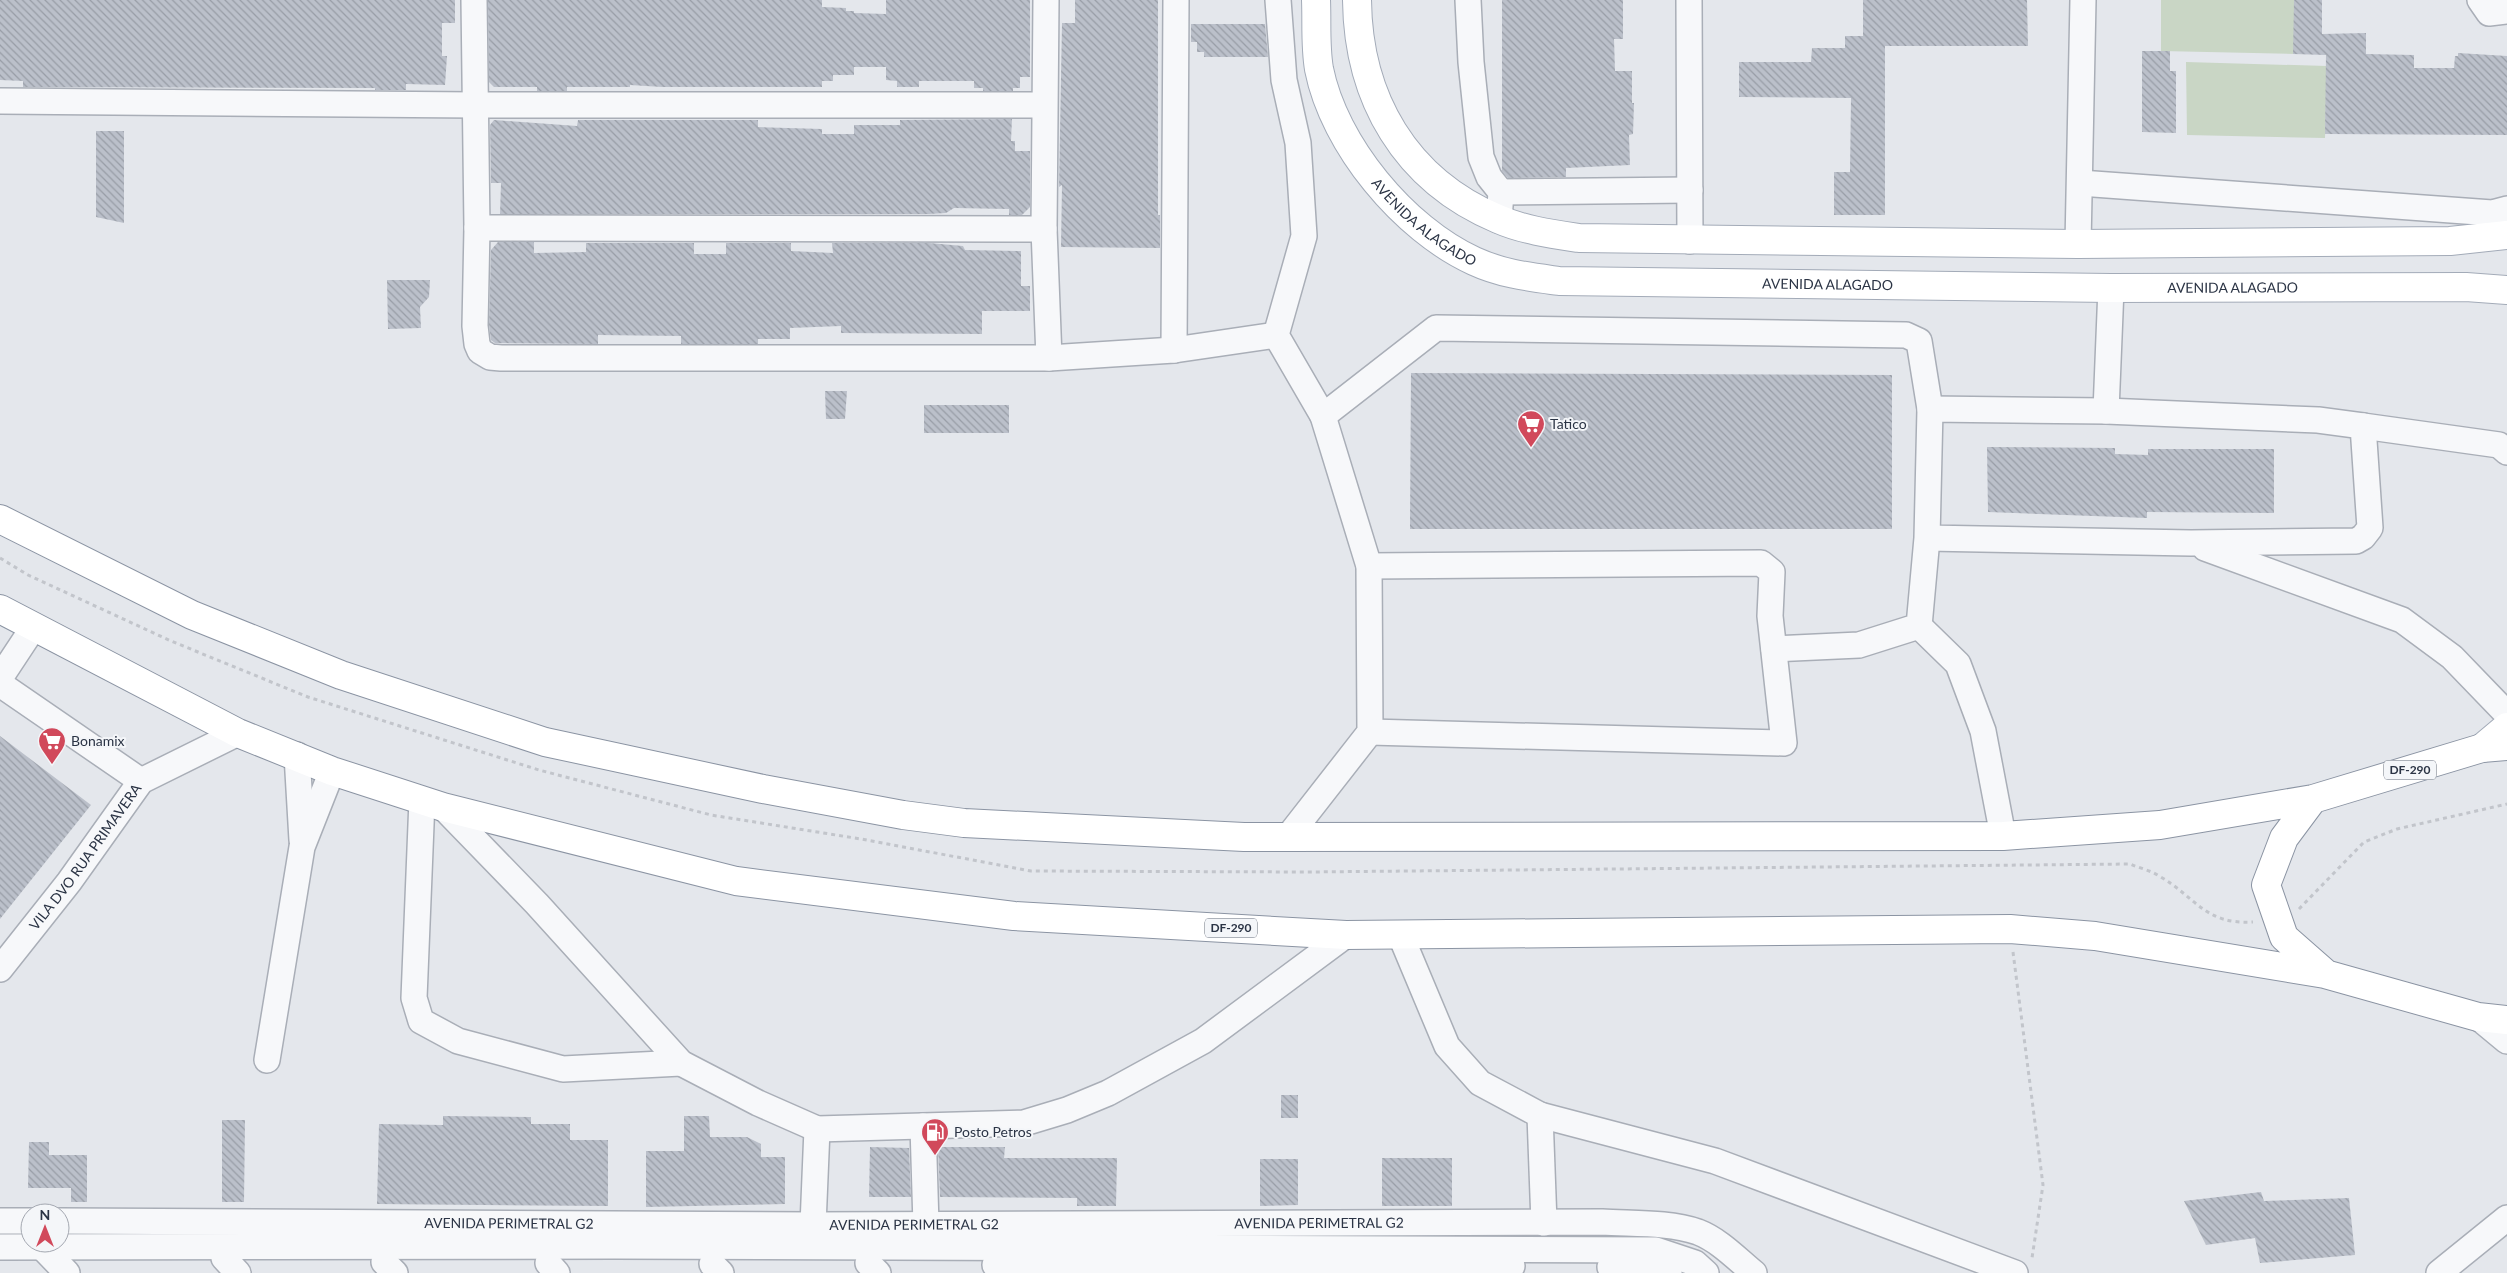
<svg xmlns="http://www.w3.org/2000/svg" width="2507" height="1273" font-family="Lato,sans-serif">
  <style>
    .green { fill: #c9d6c5 }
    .building { fill: url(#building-back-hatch) }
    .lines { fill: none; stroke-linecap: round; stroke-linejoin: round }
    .minor-casing { stroke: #a9aeb7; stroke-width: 28 }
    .major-casing { stroke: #a3abb8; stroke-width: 30 }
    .highway-casing { stroke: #8b94a3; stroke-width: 30 }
    .path { stroke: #c2c5cb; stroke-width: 3; stroke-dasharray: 4 4; stroke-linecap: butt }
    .minor { stroke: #f7f8fa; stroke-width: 25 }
    .major { stroke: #fff; stroke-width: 28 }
    .highway { stroke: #fff; stroke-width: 28 }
    .labels { text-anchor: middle; stroke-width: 4; stroke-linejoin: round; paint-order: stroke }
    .shield { fill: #f4f6f9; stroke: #676e7b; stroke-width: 1 }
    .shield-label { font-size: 12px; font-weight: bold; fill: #2b3445 }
    .street-label { font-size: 14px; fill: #2b3445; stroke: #f4f6f9 }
    .poi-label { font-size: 14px; fill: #2b3445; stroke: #f4f6f9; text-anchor: start }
  </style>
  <defs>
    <pattern id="building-back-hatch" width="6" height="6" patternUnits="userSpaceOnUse" patternTransform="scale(1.25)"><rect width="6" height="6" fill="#bbc0ca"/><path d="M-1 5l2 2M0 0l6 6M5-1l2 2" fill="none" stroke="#989da6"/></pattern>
  </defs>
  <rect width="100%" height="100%" fill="#e4e7ec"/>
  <path class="green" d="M2161,0H2294L2295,54L2161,51Z
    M2186,62L2327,66L2325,138L2187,135Z"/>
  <path class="building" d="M0,0H455V23H442V56H447L445,85L406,84V90H375V88L23,87V81L0,80Z
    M488,0H822V7L846,8V11H854V13L886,14V0H1030V77H1020V88H1013V91H983V88H974V81H919V87H897V81L886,80V67H854V75H833V81H822V87H662L630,85V87H567V91H537V87H494L489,82Z
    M1075,0H1158V215H1160V248L1061,247L1062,185L1059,187L1062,23H1075Z
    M1502,0H1623V39H1614L1615,71H1632V103H1634L1633,134L1629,135L1630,165L1566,168V177L1508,178L1502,171Z
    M1863,0H2027L2028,46H1885V215H1834V172H1850L1851,98L1739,97V62H1811L1812,48H1845V36H1863Z
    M2294,0H2322V34L2366,33V54L2414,55V68H2454L2455,56H2458V53L2507,56V135L2325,134L2326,55L2293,54Z
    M1191,24H1265L1268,57H1204V52H1197V42H1191Z
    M2142,51H2170V71H2176V133L2142,132Z
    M1012,119L1011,141H1015V151H1030V207L1022,215H1009V209L954,208L946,213L929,214H500L501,183H491L490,125L494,120L577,126L578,120H758V127L822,129V134H854V125H900V120Z
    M96,131H124V223L96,217Z
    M498,242H534V253L586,252V243H694V254H726V243H791V251L833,253L832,243H929L963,246L965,250L1021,251V286H1030V311H982V334L841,333V326L790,328V339H758V344H681V336L598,335V344L495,343L491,340L489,325L491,250Z
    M387,280H430L429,297L420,307L421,328L388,329Z
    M1411,373L1892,375V529H1410Z
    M825,391H847L845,419H826Z
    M924,405H1009V433H924Z
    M1987,447L2115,448V454L2148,455V449H2274V513L2147,512V518L1988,512Z
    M0,736L91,805L0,919Z
    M1281,1095H1298V1118H1281Z
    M443,1116L531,1117V1124H570V1140H608V1206L377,1204L379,1124L443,1125Z
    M684,1116H709L710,1137H747L761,1144V1157H785V1204L646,1207V1151H684Z
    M222,1120H245L244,1202H222Z
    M29,1142H49V1155H87V1202H71V1188H28Z
    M870,1147L909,1148L911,1197H869Z
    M938,1147H1005L1004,1158H1117L1116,1206H1077V1198L940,1197Z
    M1382,1158H1452V1206H1382Z
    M1260,1159H1298V1205L1260,1206Z
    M2261,1192L2264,1201L2349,1198L2355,1255L2260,1263L2255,1238L2206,1245L2184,1201Z"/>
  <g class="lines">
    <g class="minor-casing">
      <g id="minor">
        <path d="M474,0L477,228L475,326L477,344L480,351L490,357L501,358H1049L1044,229L1046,0"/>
        <path d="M1278,0L1284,80L1298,143L1304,236L1276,335L1323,416L1369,566L1370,732L1288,837"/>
        <path d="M1468,0L1471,62L1481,157L1489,177L1501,192L1499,220"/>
        <path d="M1689,0L1690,241"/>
        <path d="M2480,0L2489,13L2507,11"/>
        <path d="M0,101L476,105H1043"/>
        <path d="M2080,183L2492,213L2507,209"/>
        <path d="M1501,192L1690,190"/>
        <path d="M477,228L1044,229"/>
        <path d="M2078,244L2083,0"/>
        <path d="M1174,350L1176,0"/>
        <path d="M1049,358L1174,350L1276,335"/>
        <path d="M2106,411L2111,288"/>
        <path d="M1323,416L1436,328L1906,335L1919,341L1930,409"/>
        <path d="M2363,426L2499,445L2507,452"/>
        <path d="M2205,548L2402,620L2452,657L2507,714"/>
        <path d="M1369,566L1761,563L1772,572L1770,616L1784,743L1370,732"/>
        <path d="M1919,626L1958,664L1983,731L2003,836"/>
        <path d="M1774,649L1859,645L1919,626L1927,538L1930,409L2106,411L2318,420L2363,426L2370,528L2363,537L2356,541L2191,543L1927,538"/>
        <path d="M0,678L33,628"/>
        <path d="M0,684L141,781"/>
        <path d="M297,755L302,840"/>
        <path d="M422,800L414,998L421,1021L458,1041L563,1069L681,1063"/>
        <path d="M443,807L537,904L681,1063L758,1103L817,1129L1024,1123L1067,1110L1108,1093L1203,1041L1346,935"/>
        <path d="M1400,934L1447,1046L1480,1083L1540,1115L1715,1161L2015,1273"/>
        <path id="s1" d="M0,969L69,882L141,781L238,733"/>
        <path d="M2478,1017L2507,1041"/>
        <path d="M267,1060L302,847L332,771"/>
        <path d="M1540,1115L1544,1223"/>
        <path d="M923,1126L926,1225"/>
        <path d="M0,1221H30"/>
        <path id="s2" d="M60,1221L813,1225L1602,1222C1633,1224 1669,1222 1698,1232C1719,1240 1737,1259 1754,1273"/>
        <path d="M813,1225L817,1129"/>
        <path d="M41,1243L43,1248L67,1273"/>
        <path d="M0,1247L615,1246L1656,1250L1695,1263L1706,1273"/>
        <path d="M224,1258L238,1273"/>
        <path d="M384,1262L395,1273"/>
        <path d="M548,1263L557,1273"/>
        <path d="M868,1263L878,1273"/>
        <path d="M712,1264L721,1273"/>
        <path d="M995,1265C1167,1267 1340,1269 1512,1266"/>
        <path d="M1610,1267H1641L1669,1273"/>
        <path d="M2439,1273L2507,1218"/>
      </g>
    </g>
    <g class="major-casing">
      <g id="major">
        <path id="s3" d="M1316,0C1317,22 1315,46 1319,69C1334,145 1404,229 1474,261C1502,274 1530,277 1559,281L2111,288L2466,287L2507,290"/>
        <path d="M1357,0C1358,98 1405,180 1498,219C1523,230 1552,234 1579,238L2078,244L2450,241L2507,235"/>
        <path d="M2482,748L2507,727"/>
      </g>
    </g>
    <g class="highway-casing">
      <path id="highway" d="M0,519L192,615L341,675L545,742L763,789L903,815L964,823L1244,837L2003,836L2160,825L2313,799L2482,748L2507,746
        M0,609L238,733L332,771L443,807L736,881L1014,916L1346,935L2010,929L2095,936L2325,974L2478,1017L2507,1020
        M2313,799L2284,838L2266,885L2284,937L2325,973"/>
    </g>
    <path class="path" d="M0,558L28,575L171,641L308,697L539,770L711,815L861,839L1031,871L1307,872L2130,864C2139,868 2150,870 2159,876C2195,896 2204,925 2253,922
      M2299,909L2364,842L2397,829L2507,804
      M2013,952L2043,1185L2032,1258"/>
    <use href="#minor" class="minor"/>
    <use href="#major" class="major"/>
    <use href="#highway" class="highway"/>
  </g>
  <defs>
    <g id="supermarket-pin" transform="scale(1.4375)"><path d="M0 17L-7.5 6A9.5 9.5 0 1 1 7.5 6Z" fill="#d1495b" stroke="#f4f6f9"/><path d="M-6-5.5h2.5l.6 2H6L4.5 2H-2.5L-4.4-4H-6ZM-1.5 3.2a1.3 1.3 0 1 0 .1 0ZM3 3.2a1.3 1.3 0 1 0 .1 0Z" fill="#fff"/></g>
    <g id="fuel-pin" transform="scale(1.4375)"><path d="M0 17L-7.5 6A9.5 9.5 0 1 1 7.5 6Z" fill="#d1495b" stroke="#f4f6f9"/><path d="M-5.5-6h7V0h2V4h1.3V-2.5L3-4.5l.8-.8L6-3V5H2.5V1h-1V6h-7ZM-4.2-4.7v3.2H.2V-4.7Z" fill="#fff"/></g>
  </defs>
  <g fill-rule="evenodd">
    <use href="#supermarket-pin" x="1531" y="424"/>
    <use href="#supermarket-pin" x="52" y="741"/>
    <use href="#fuel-pin" x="935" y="1132"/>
  </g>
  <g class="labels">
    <g class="shield">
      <rect x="2384" y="760.5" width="52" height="19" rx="4"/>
      <rect x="1205" y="918.5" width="52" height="19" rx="4"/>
    </g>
    <g class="shield-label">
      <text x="2410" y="774">DF-290</text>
      <text x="1231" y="932">DF-290</text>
    </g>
    <g class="street-label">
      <text dy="5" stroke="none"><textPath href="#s3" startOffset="260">AVENIDA ALAGADO</textPath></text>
      <text dy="5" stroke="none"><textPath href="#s3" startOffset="680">AVENIDA ALAGADO</textPath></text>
      <text dy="5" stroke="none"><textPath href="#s3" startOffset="1085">AVENIDA ALAGADO</textPath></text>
      <text dy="5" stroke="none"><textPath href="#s1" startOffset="141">VILA DVO RUA PRIMAVERA</textPath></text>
      <text dy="5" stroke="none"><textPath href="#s2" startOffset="449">AVENIDA PERIMETRAL G2</textPath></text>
      <text dy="5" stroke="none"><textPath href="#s2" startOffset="1259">AVENIDA PERIMETRAL G2</textPath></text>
      <text dy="5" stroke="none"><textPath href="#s2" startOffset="854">AVENIDA PERIMETRAL G2</textPath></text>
    </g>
    <g class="poi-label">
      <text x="1550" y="429">Tatico</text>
      <text x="71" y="746">Bonamix</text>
      <text x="954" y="1137">Posto Petros</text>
    </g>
  </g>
  <g transform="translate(45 1228)"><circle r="24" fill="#f4f6f9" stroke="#a4a8b1"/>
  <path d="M0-4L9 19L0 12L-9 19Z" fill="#d1495b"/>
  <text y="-8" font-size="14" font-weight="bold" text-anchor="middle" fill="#2b3445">N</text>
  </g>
</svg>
